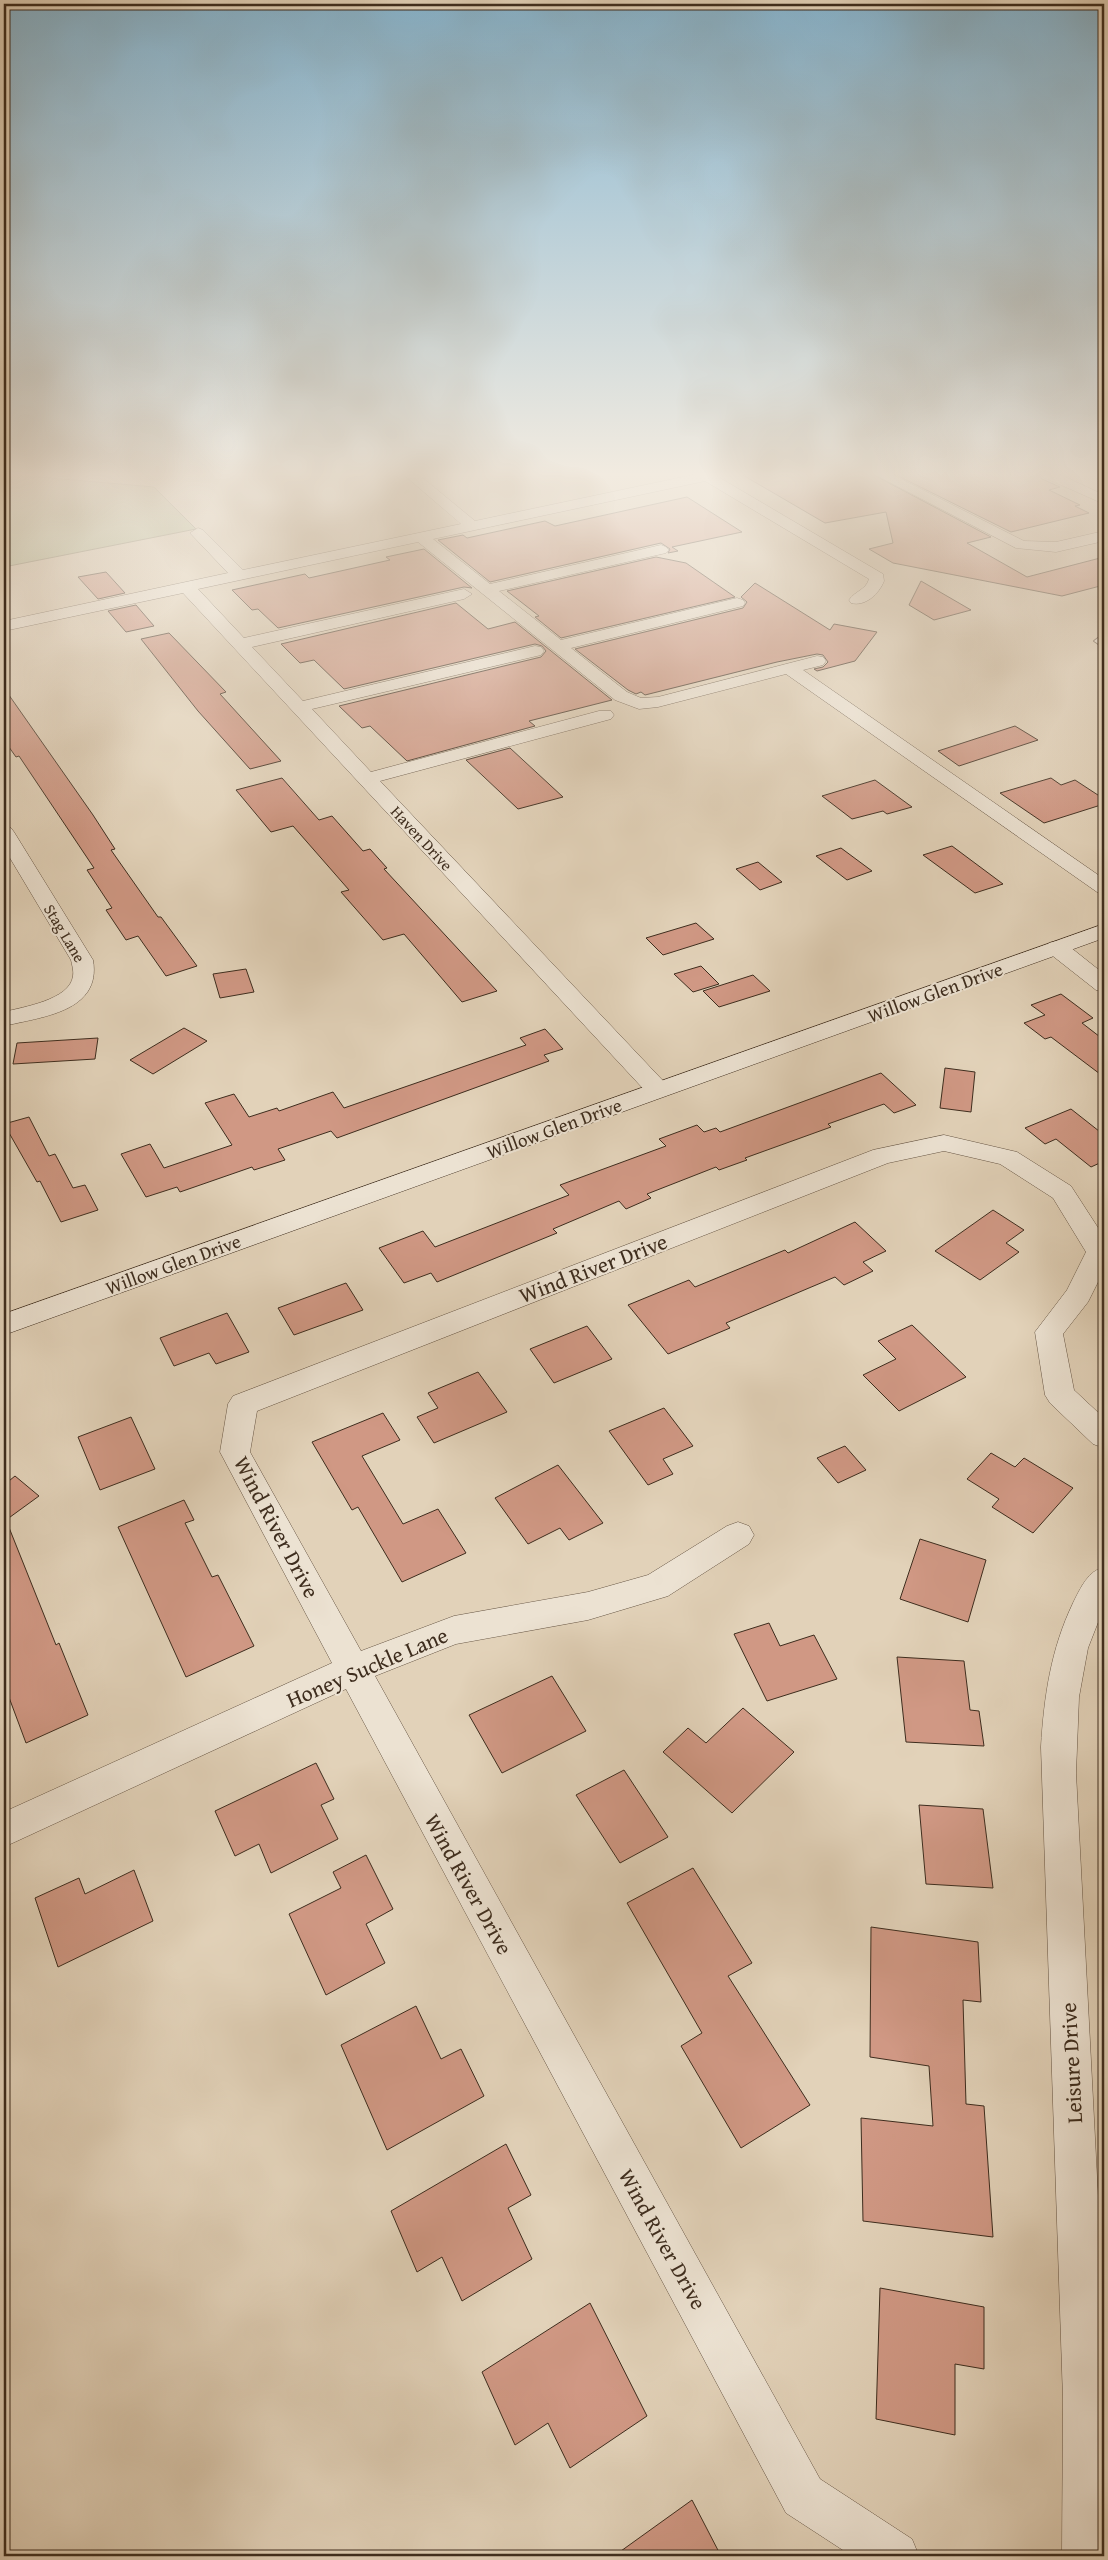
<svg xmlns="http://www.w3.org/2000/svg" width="1108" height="2560" font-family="'Gentium Book Plus',serif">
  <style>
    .green { fill: #b0bd91; stroke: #777558 }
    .building { fill: #d09884; stroke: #3e2d1e }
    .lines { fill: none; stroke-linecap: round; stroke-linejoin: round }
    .service-casing { stroke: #675645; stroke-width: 2 }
    .minor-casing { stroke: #675645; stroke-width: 1 }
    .secondary-casing { stroke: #3e2d1e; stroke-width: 1 }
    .service { fill: #ece2d2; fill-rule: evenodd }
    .minor { fill: #ece2d2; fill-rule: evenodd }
    .secondary { fill: #ece2d2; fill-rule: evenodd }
    .labels { text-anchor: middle; stroke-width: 4; stroke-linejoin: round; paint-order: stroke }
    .far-street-label { font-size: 16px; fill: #3e2d1e; stroke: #ece2d2 }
    .street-label { font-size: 19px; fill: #3e2d1e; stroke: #ece2d2 }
    .near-street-label { font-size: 22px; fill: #3e2d1e; stroke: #ece2d2 }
  </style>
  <rect width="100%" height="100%" fill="#e2d2b9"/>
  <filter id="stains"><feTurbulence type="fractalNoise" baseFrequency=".004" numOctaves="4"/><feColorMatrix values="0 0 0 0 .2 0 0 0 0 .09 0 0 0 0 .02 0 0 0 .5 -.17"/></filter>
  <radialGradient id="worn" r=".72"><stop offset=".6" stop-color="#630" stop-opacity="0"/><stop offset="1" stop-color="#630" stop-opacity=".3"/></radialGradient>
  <path class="green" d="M4,474L154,487L196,529L4,567Z"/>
  <path class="building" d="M741,474H872L991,537L967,543L1027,577L1104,557V585L1062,596L893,563L869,549L893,543L886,512L825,523Z
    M894,474H1039L1042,479L1060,487L1049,490L1080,505L1075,506L1089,513L1011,532Z
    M687,497L742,532L672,547L678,551L668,553L670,549L661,543L490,582L438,540L463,535L467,538L545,521L555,526Z
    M424,549L472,588L464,587L278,628L258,609L252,610L232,590L305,574L309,578L390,560L386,557Z
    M656,557L686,563L735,597L561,638L535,617L539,616L507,591Z
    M106,572L125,593L98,599L78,577Z
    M921,581L971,610L934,620L909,605Z
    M755,583L830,630L834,624L877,632L855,661L817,671L814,669L823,667L828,662L823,655L817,654L777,662L645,695L641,692L636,694L628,690L575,649L743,608L747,602L741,597Z
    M456,603L488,629L515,622L612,700L529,721L535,726L407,761L370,726L362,728L339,706L541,657L546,651L542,646L535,644L344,689L314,660L300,663L281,644Z
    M136,605L154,626L126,632L108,611Z
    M169,633L226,692L220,694L281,761L250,769L198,711L141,639Z
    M4,688L93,815L115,849L111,850L158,917H161L197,966L166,976L138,936L126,940L106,910L112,908L87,870L94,868L19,756L16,757L4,740Z
    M1015,726L1038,740L959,766L938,751Z
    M510,748L563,797L518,809L466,760Z
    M282,778L319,820L332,816L363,851L370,849L387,868L384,869L497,991L462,1002L404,934L383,940L341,892L349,890L293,826L271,832L236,790Z
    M1051,778L1061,785L1075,780L1104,799V804L1044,823L1000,793Z
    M875,780L912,807L887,814L883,811L852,819L822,796Z
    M952,846L1003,884L975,893L923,855Z
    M841,848L872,871L847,880L816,856Z
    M758,862L782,882L760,890L736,869Z
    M696,923L714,939L663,955L646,938Z
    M701,966L719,984L693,992L674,974Z
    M246,969L254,992L220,998L213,974Z
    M753,975L770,991L719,1007L703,991Z
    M1061,994L1093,1018L1082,1023L1104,1040V1077L1051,1037L1045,1039L1024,1023L1045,1015L1031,1005Z
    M184,1028L207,1041L153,1074L130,1060Z
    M545,1029L563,1049L544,1055L549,1061L337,1138L331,1131L278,1149L285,1160L254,1170L252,1167L180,1192L177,1187L146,1197L121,1154L150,1144L164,1168L232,1145L205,1103L234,1094L249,1117L277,1108L279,1111L333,1092L344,1108L526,1045L520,1038Z
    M98,1038L95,1059L13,1064L17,1043Z
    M945,1068L975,1072L971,1112L940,1108Z
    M881,1073L916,1105L894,1113L884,1104L828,1124L831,1127L745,1158L747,1160L719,1170L716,1167L647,1194L651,1198L626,1209L619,1201L553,1229L557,1233L437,1282L431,1273L404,1283L379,1248L423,1231L435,1247L569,1195L560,1185L666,1146L659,1139L697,1125L704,1132L716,1128L720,1132Z
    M1071,1109L1104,1135V1161L1091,1167L1056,1139L1045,1144L1025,1128Z
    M29,1117L49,1156L55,1154L73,1188L85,1185L98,1210L61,1222L40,1181L37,1182L4,1124Z
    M993,1210L1024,1230L1006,1243L1019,1252L980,1280L935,1251Z
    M855,1222L886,1251L863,1262L873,1271L844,1285L835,1277L726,1323L730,1328L668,1354L628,1305L689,1280L695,1287L785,1250L788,1253Z
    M346,1283L363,1310L294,1335L278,1308Z
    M227,1313L249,1352L216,1364L209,1353L174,1366L160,1338Z
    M912,1325L966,1377L899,1411L863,1375L896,1359L878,1341Z
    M587,1326L612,1359L554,1383L530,1349Z
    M478,1372L507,1412L434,1443L417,1417L438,1408L428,1393Z
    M664,1408L693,1446L663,1459L673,1474L648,1485L609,1431Z
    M383,1413L400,1440L362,1456L403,1524L438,1509L466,1553L402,1582L358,1507L352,1510L312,1442Z
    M131,1417L155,1469L100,1490L78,1437Z
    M845,1446L866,1470L838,1483L817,1458Z
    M991,1453L1015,1467L1024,1458L1073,1488L1033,1533L992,1507L999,1499L967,1479Z
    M558,1465L603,1523L569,1540L560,1528L528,1544L495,1498Z
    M15,1476L39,1496L6,1520L56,1645L59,1643L88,1715L26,1743L4,1684V1485Z
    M184,1500L194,1520L185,1523L212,1577L218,1575L254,1646L186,1677L118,1527Z
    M920,1539L986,1560L968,1622L900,1599Z
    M769,1623L780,1646L814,1635L837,1679L767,1701L734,1634Z
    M897,1657L964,1661L970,1710L979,1711L984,1746L906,1742Z
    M552,1676L586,1731L502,1773L469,1715Z
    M743,1708L794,1752L732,1813L663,1752L688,1728L706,1743Z
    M316,1763L334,1799L321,1805L338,1839L271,1873L259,1844L235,1856L215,1811Z
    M624,1770L668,1837L620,1863L576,1795Z
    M919,1805L983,1809L993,1888L926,1884Z
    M366,1855L393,1909L366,1924L385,1963L326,1995L289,1914L341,1888L333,1872Z
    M693,1868L752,1963L728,1976L810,2105L741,2148L681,2046L702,2033L627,1903Z
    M134,1870L153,1921L58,1967L35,1898L79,1878L85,1894Z
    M871,1927L978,1942L981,2002L963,2000L966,2104L984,2106L993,2237L863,2221L861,2118L933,2126L929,2066L870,2057Z
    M416,2006L441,2059L461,2049L484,2096L387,2150L341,2045Z
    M506,2144L531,2195L508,2208L532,2259L462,2301L442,2257L417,2272L391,2211Z
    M880,2288L984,2307V2369L955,2364V2435L876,2419Z
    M590,2303L647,2416L570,2468L548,2423L515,2445L482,2372Z
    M692,2500L721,2556H614Z"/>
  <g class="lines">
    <g class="service-casing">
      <path id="service" d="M1098,638L1104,641V648L1094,641Z"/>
    </g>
    <g class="minor-casing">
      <path id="minor" d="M403,474H418L475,521L697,474H724L720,478L883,574L884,581C879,594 865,607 851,603L849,600C855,591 866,590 869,579L705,481L433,539L490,584L661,545L666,547L669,550L666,553L499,591L561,640L737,598L743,600L745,603L743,606L571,648L627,692L641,698L658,697L817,656L823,657L826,661L823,665L803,670L1104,879V894L1097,892L786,674L658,707L639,709L615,700L418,542L198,589L244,638L464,589L472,594L464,599L252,647L303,701L535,646L541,647L544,651L541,655L312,709L371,772L599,711H611L614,715L611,719L380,781L667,1085L670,1090L667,1095L658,1098L649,1095L183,593L4,631V621L228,573L190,533L198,528L203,530L243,570L461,524Z
        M874,474H891L1024,541L1056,542L1104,531V541L1056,552L1016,548Z
        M1041,474H1059L1104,495V504L1043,477Z
        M4,826L11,828L14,832L93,960C102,1012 41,1017 4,1026V1012C23,1007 70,1000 73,976C74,971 72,965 71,960L4,848Z
        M1057,941L1065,943L1104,974V992L1096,990L1049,953L1046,948L1049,943Z
        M944,1135L1017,1152L1071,1186L1104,1237V1270L1088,1302L1063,1334L1074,1390L1104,1418V1448L1093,1444L1050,1403L1045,1395L1035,1332L1067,1290L1086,1252L1053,1198L1000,1164L944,1151L888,1163L257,1411L250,1452L361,1651L454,1616L588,1592L648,1575L727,1526L738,1522L749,1526L754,1535L749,1544L668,1596L588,1620L456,1644L375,1676L820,2479L912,2539L919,2556H852L786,2513L346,1689L4,1847V1812L332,1663L220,1452L228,1404L233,1396L873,1150Z
        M1104,1567V1607L1088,1648L1079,1697L1076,1773L1104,2311V2556H1062L1063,2399L1041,1747C1044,1696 1051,1649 1073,1603C1081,1587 1088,1571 1104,1567Z"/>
    </g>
    <g class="secondary-casing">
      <path id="secondary" d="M1104,924V938L4,1335V1314Z"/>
    </g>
    <use href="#service" class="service"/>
    <use href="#minor" class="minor"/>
    <use href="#secondary" class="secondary"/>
  </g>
  <linearGradient id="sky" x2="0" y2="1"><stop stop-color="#87b6d1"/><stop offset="0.57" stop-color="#f2ebe0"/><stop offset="1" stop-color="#f2ebe0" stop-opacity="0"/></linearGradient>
  <rect width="1108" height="832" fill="url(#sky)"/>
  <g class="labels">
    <g class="far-street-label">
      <text transform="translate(422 838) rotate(47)" y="6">Haven Drive</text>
      <text transform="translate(65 933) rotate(59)" y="6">Stag Lane</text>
    </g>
    <g class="street-label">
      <text transform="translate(935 992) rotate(-20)" y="7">Willow Glen Drive</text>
      <text transform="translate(554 1128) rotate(-20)" y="7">Willow Glen Drive</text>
      <text transform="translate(173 1264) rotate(-20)" y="7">Willow Glen Drive</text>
    </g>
    <g class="near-street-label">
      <text transform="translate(593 1268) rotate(-21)" y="8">Wind River Drive</text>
      <text transform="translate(277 1527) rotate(62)" y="8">Wind River Drive</text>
      <text transform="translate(367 1667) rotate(-23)" y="8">Honey Suckle Lane</text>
      <text transform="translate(469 1884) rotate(61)" y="8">Wind River Drive</text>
      <text transform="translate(1071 2063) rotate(-93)" y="8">Leisure Drive</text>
      <text transform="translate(663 2239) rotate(61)" y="8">Wind River Drive</text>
    </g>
  </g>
  <rect width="1108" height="2560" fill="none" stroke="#e2d2b9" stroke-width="20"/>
  <rect x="5" y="5" width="1098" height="2550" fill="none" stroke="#3e2d1e" stroke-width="2.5"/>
  <rect x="10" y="10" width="1088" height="2540" fill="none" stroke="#3e2d1e"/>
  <rect width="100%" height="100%" filter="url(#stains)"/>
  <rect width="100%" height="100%" fill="url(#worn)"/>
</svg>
